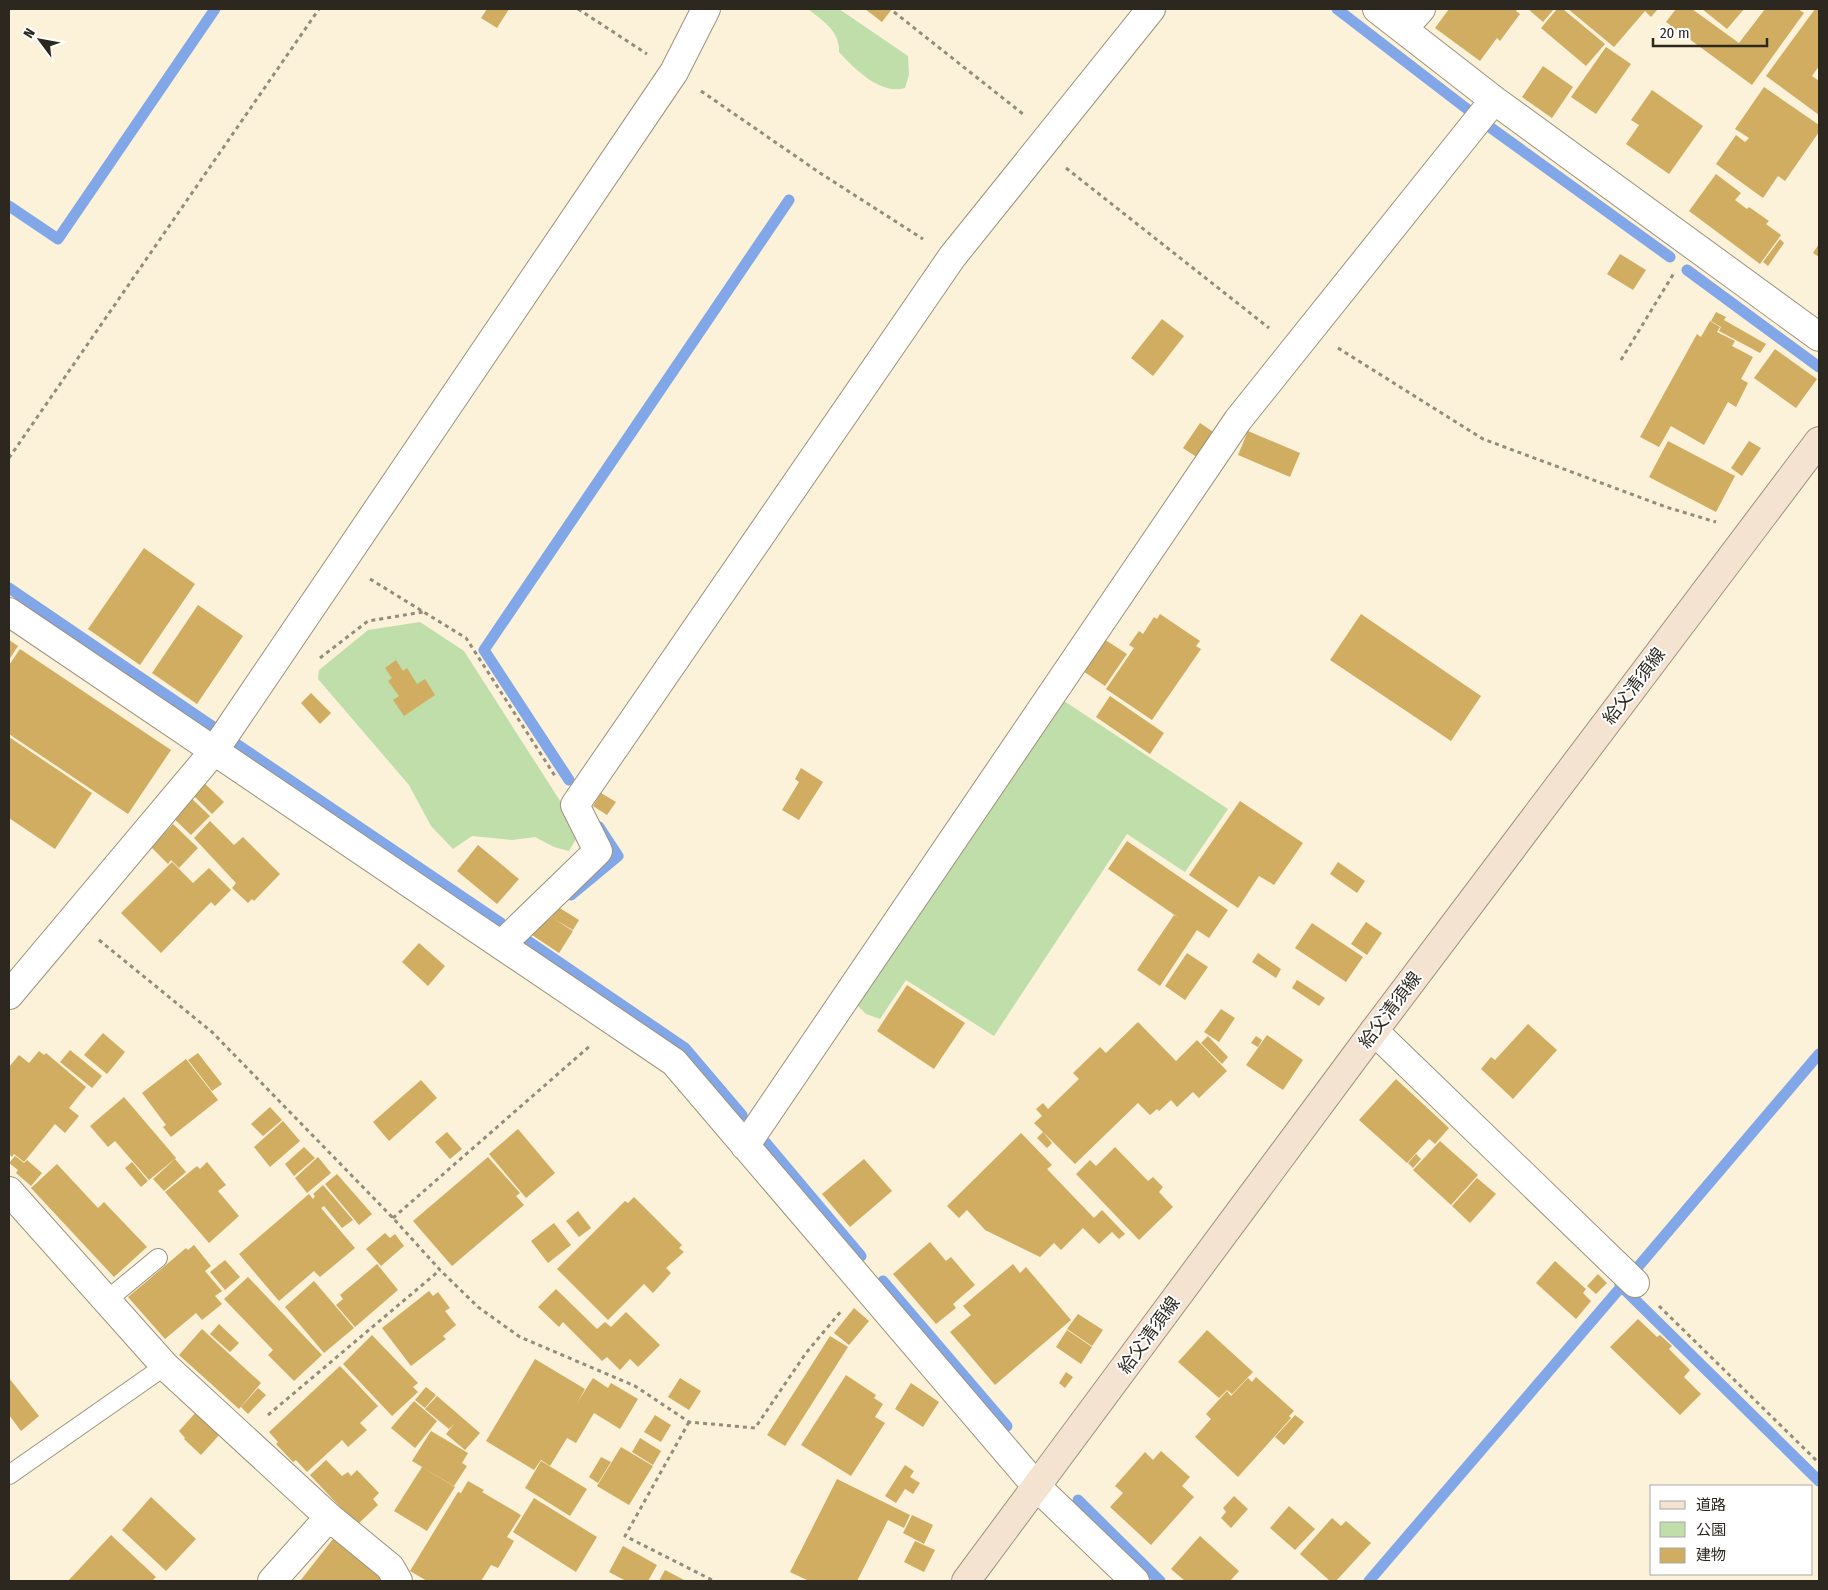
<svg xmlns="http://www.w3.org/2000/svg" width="1828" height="1590" font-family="'Fira Sans Condensed','Noto Sans JP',sans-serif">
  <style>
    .green { fill: #bfdea9 }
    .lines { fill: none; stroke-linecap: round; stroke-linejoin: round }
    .stream { stroke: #81a7e8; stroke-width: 11 }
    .building { fill: #d0ad60 }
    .lane-casing { stroke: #9d927d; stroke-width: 20 }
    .street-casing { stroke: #9d927d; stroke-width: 30 }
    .secondary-casing { stroke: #9d927d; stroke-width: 30 }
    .path { stroke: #948d7c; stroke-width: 3; stroke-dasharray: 4 4; stroke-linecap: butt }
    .lane { stroke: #fff; stroke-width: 18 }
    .street { stroke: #fff; stroke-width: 28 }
    .secondary { stroke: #f4e3d0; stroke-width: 28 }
    .labels { text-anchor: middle; stroke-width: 4; stroke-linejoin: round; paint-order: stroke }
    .street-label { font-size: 18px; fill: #2c281f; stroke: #fff }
  </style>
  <rect width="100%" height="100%" fill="#fcf1d9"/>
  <path class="green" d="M808,9H839L908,56L909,74L905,88C880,95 855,69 839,52C840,31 823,21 808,9Z
    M420,622L464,651L580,832L569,851L554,847L535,837L512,840L472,836L453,849L431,826L409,785L318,679L319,670L368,630Z
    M1061,699L1228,809L1185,872L1127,834L994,1036L906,980L880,1019L866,1014L857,1005Z"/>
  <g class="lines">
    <path class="stream" d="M1337,9L1471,112
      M1487,125L1670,257
      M9,206L58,239L215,9
      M1687,270L1819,367
      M9,588L212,726
      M238,745L501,923
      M569,780L484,650L789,200
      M571,895L618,856L599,827
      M525,939L685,1048L742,1115
      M766,1143L861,1256
      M1637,1268L1819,1054
      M883,1281L1007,1426
      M1620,1285L1819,1481
      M1078,1500L1160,1581
      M1369,1581L1621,1287"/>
  </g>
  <path class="building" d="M487,9H509L497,28L481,18Z
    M865,9H892L882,22Z
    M1449,9H1518L1516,11L1520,14L1500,41L1497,38L1480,61L1435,28Z
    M1528,9H1554L1543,22Z
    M1557,9H1563L1605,44L1586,66L1541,28Z
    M1568,9H1658L1651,17L1645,11L1614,47Z
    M1676,9H1692L1739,43L1765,9H1798L1804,13L1752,85L1666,22Z
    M1702,9H1744L1727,29Z
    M1815,9H1819V66L1812,76L1819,81V115L1766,76Z
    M1606,47L1631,64L1596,114L1571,97Z
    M1543,66L1573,87L1552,118L1522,97Z
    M1764,87L1819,125V132L1785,181L1778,176L1763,198L1716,164L1736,135L1745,142L1749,138L1735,129Z
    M1652,90L1703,126L1669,174L1626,144L1639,125L1631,120Z
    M1716,174L1741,193L1735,200L1747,209L1749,207L1769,221L1766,224L1781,235L1760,264L1689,211Z
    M1780,239L1784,243L1768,266L1763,262Z
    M1819,244V257L1813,253Z
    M1620,254L1646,270L1633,290L1607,274Z
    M1716,312L1726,317L1724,320L1766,344L1760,353L1719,331L1721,327L1711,321Z
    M1162,319L1184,336L1153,376L1131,358Z
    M1710,321L1720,327L1717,332L1735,341L1732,346L1753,357L1741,379L1748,383L1736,407L1728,402L1704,445L1671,426L1659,447L1640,437L1697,334L1701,337Z
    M1775,349L1817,379L1796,408L1754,378Z
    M1200,423L1215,433L1198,458L1183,448Z
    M1248,431L1300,453L1290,477L1238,455Z
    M1668,441L1735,476L1716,512L1649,477Z
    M1749,441L1761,448L1742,476L1731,468Z
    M144,548L195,584L140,665L88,629Z
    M198,605L243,636L197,704L152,673Z
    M1160,614L1200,641L1196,646L1201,649L1152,720L1106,689L1134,648L1129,645L1139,631L1143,634L1154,617L1157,619Z
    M1361,614L1481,696L1451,741L1330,660Z
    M1104,639L1127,654L1105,686L1083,671Z
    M9,640L18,646L9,660Z
    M20,649L171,750L128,814L9,734V665Z
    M396,660L403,671L407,668L417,684L425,679L435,695L404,716L393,700L399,696L388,681L392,678L385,668Z
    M311,693L331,713L320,724L301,703Z
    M1110,696L1164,733L1150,754L1096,717Z
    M9,737L92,793L55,849L9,818Z
    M801,768L823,782L799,820L782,810L799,782L795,779Z
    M201,780L224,802L212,814L189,791Z
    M601,793L616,802L607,815L593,806Z
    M188,795L210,816L191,835L169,814Z
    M1240,801L1303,843L1274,885L1259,876L1238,908L1189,875Z
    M210,821L234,845L243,837L280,874L254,901L252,899L248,903L232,888L236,883L194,838Z
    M173,824L198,848L179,868L171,860L168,864L151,847Z
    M1127,841L1228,910L1209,938L1197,930L1160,986L1137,970L1174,915L1179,918L1108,869Z
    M478,845L519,879L497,904L457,871Z
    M172,862L193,883L209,868L231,890L215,906L211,902L161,953L121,913Z
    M1338,862L1365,881L1357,893L1330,874Z
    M558,907L579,920L573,930L554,919L573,931L559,953L532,935L546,914L551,918Z
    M1366,922L1382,933L1367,955L1351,944Z
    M1312,923L1363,957L1346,982L1295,948Z
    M419,943L445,966L428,986L402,962Z
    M1187,953L1208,967L1185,1000L1165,986Z
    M1258,953L1281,969L1276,978L1252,962Z
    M1297,980L1325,998L1319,1006L1292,988Z
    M907,985L965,1023L934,1069L877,1031Z
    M1221,1009L1235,1018L1219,1042L1204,1032Z
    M1138,1022L1176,1061L1197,1040L1227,1071L1199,1098L1193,1092L1177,1107L1171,1100L1159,1111L1157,1109L1150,1115L1138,1103L1075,1164L1034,1123L1042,1116L1036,1109L1043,1103L1048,1109L1079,1079L1073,1073L1100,1047L1106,1053Z
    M1528,1024L1557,1050L1513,1099L1481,1069L1491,1057L1495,1060Z
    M103,1033L125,1052L107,1074L84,1055Z
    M1267,1035L1303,1060L1283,1090L1246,1065Z
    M1208,1036L1228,1057L1222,1064L1201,1043Z
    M1256,1036L1262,1040L1258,1047L1251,1043Z
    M70,1050L102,1076L92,1088L60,1062Z
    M39,1051L44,1055L46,1053L86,1087L69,1108L79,1116L65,1133L55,1124L24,1162L14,1154L12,1157L9,1154V1067L19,1055L29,1063Z
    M198,1053L222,1084L212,1091L188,1060Z
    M186,1059L218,1100L171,1137L163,1127L166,1125L142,1093Z
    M1396,1079L1449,1128L1435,1144L1429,1139L1407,1163L1359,1120Z
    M421,1080L437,1098L389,1141L373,1122Z
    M124,1097L176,1158L149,1180L115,1141L108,1147L90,1126Z
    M270,1107L282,1120L263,1136L251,1124Z
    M283,1121L300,1141L270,1167L254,1147Z
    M518,1129L555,1173L526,1198L489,1154Z
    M447,1132L462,1149L450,1159L435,1142Z
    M1043,1132L1052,1143L1047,1148L1037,1138Z
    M1021,1133L1052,1165L1047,1169L1094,1218L1102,1210L1125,1234L1119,1239L1112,1232L1099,1244L1083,1228L1061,1250L1054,1243L1040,1257L985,1230L967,1210L959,1218L947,1206Z
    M1440,1141L1478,1175L1451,1205L1413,1170Z
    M304,1147L315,1158L294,1176L285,1164Z
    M1115,1147L1148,1181L1153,1177L1163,1187L1159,1192L1173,1207L1139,1240L1076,1174L1090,1160L1096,1166Z
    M1416,1154L1421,1159L1413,1168L1408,1163Z
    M15,1156L24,1163L27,1160L42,1173L31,1186L16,1173L18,1170L9,1163Z
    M318,1157L331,1173L307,1193L295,1178Z
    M488,1157L520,1193L516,1196L524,1205L452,1266L413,1221Z
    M175,1159L186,1172L164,1191L153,1179Z
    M864,1159L892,1191L850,1227L822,1194Z
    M132,1162L148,1181L141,1187L125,1168Z
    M207,1162L226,1185L218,1191L239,1216L209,1243L165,1192L197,1166L200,1169Z
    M57,1164L98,1208L104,1202L147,1247L114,1277L31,1188Z
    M337,1174L372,1214L359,1225L325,1184Z
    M1477,1178L1496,1194L1470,1223L1452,1206Z
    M323,1185L353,1220L342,1228L324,1206L321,1208L355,1248L320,1277L314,1271L279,1301L239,1254L309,1194L313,1199L315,1196L313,1194Z
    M634,1197L682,1245L679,1248L684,1252L666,1268L671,1273L653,1293L644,1284L608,1320L557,1269L625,1201L628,1203Z
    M578,1211L591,1228L579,1237L566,1221Z
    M554,1223L571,1245L548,1263L531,1241Z
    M385,1233L390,1238L395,1234L404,1246L381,1266L366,1249Z
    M930,1242L946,1261L951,1257L975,1285L953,1304L956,1308L936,1324L893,1274Z
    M194,1245L211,1266L205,1271L222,1291L215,1296L222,1304L202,1320L196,1313L165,1339L128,1297L186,1248L188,1250Z
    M225,1260L240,1277L225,1290L210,1272Z
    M1555,1261L1586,1289L1583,1293L1591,1301L1576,1319L1536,1283Z
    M377,1264L398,1290L355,1327L336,1305L343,1299L340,1295Z
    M1013,1264L1020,1273L1026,1267L1071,1320L995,1385L950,1332L971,1315L963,1306Z
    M1598,1274L1607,1283L1596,1294L1587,1286Z
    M248,1277L322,1355L294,1381L268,1355L273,1350L224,1299Z
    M314,1281L354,1328L324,1353L285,1307Z
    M556,1289L597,1329L605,1322L611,1327L626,1312L660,1345L638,1367L630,1359L620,1370L607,1357L602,1361L563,1322L559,1327L538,1307Z
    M429,1291L433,1296L438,1292L450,1308L445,1311L456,1325L443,1336L446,1339L411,1366L382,1328Z
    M854,1308L869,1321L849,1345L834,1333Z
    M1078,1314L1103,1330L1092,1346L1067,1329Z
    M1638,1319L1657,1337L1660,1335L1672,1346L1669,1349L1690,1370L1684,1377L1701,1394L1680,1415L1610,1347Z
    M219,1324L239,1343L230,1352L210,1334Z
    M202,1329L261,1383L239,1409L179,1355Z
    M1067,1330L1092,1347L1081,1364L1056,1347Z
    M1207,1330L1253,1372L1232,1394L1227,1390L1219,1398L1178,1362Z
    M372,1335L418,1383L413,1387L418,1392L392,1416L343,1364Z
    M830,1336L848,1347L785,1446L767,1435Z
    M535,1359L585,1389L577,1403L593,1378L608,1388L611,1383L638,1399L620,1429L594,1413L576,1443L567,1438L550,1466L541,1460L534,1470L486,1441Z
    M340,1366L378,1406L360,1423L367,1430L348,1447L342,1440L307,1472L296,1460L293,1462L276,1444L278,1442L269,1432Z
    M1066,1372L1073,1377L1065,1388L1059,1383Z
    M846,1375L876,1395L874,1398L883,1404L875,1417L885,1423L851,1476L801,1445Z
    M1256,1377L1294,1411L1289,1416L1291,1418L1238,1477L1195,1437L1211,1419L1206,1414L1227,1391L1231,1396L1248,1378L1252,1382Z
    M9,1378L39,1416L21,1431L9,1415Z
    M680,1378L701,1391L689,1410L668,1397Z
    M911,1383L939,1402L923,1427L895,1409Z
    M426,1387L436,1395L425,1408L415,1400Z
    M258,1388L266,1395L248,1414L241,1407Z
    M437,1396L480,1433L465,1450L446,1434L455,1423L449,1429L425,1409Z
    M414,1401L437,1421L415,1448L391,1428Z
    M197,1411L221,1433L201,1455L184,1439L185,1438L179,1431Z
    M655,1415L671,1425L661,1442L644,1432Z
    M1295,1415L1304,1422L1284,1445L1275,1437Z
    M431,1431L468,1453L462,1463L467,1466L454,1486L412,1461Z
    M640,1438L661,1451L653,1465L632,1452Z
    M621,1447L653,1466L629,1505L597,1486Z
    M1161,1451L1190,1477L1182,1486L1194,1497L1151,1545L1110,1507L1123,1493L1115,1486L1145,1452L1153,1460Z
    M601,1457L611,1462L598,1483L589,1477Z
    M326,1460L342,1476L348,1472L351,1476L357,1470L379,1493L373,1499L378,1505L357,1525L310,1475Z
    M541,1461L587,1489L570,1516L525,1488Z
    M905,1465L914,1471L910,1477L920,1483L913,1494L894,1482Z
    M422,1467L455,1487L427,1531L394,1511Z
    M837,1479L910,1515L904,1528L888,1520L857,1581H809L790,1572Z
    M468,1481L484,1490L482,1492L521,1515L507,1537L514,1541L498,1568L491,1565L481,1581H427L410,1571L458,1492L461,1493Z
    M894,1482L905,1489L896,1503L885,1496Z
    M1234,1496L1248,1509L1231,1528L1221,1518L1226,1512L1223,1508Z
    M151,1497L196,1539L166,1571L122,1530Z
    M534,1498L597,1537L576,1572L513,1532Z
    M1289,1506L1315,1529L1295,1550L1270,1528Z
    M912,1515L933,1525L924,1544L903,1533Z
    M1332,1518L1341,1526L1346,1521L1371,1543L1336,1581H1330L1300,1554Z
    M111,1535L156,1577L152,1581H68Z
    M1200,1536L1239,1571L1230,1581H1185L1171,1569Z
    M333,1539L376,1573L385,1581H300Z
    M915,1541L935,1550L924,1572L904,1562Z
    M623,1546L657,1565L648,1581H626L609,1572Z
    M665,1570L686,1581H659Z"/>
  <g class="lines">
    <g class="lane-casing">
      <path id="lane" d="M107,1300L158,1258
        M9,1475L165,1366"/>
    </g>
    <g class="street-casing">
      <path id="street" d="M1377,9L1494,100L1819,337
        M1403,29L1421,9
        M9,612L674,1062L1037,1487L1135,1581
        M501,945L598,851L575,805L952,257L1151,9
        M9,995L214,751L674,72L706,9
        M1374,1031L1635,1283
        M745,1146L1238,420L1494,100
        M9,1191L165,1366L329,1517L390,1567L398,1581
        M272,1581L329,1517"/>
    </g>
    <g class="secondary-casing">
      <path id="secondary" d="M966,1581L1374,1031L1819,441"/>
    </g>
    <path class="path" d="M578,9L647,54
      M894,12L1023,114
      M701,91L820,173L923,239
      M1066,168L1269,328
      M1338,348L1483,439L1666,507L1716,522
      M1621,360L1674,273
      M9,458L319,9
      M370,579L466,638L555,776
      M320,658L368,621L423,612
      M99,940L212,1032L393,1218L440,1270L478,1307L520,1337L635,1386L689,1422L755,1428L806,1353L842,1310
      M393,1218L591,1045
      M1659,1306L1819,1463
      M268,1415L440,1270
      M689,1422L625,1536L714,1581"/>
    <use href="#lane" class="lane"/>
    <use href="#street" class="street"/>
    <use href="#secondary" class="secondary"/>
  </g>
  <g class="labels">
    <g class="street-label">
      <text transform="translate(1634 686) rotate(-53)" y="6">給父清須線</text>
      <text transform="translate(1390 1010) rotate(-53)" y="6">給父清須線</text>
      <text transform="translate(1149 1335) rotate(-54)" y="6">給父清須線</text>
    </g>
  </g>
  <rect width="1828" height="1590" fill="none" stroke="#2c281f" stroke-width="20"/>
  <rect x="1650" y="1485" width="162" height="90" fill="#ffffff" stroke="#aba9a5"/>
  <rect x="1660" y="1501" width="25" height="8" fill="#f4e3d0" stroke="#aba9a5"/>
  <text x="1696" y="1510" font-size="15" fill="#2c281f">道路</text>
  <rect x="1660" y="1522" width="25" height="15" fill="#bfdea9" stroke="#aba9a5"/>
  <text x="1696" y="1535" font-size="15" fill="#2c281f">公園</text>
  <rect x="1660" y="1548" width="25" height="15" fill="#d0ad60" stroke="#aba9a5"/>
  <text x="1696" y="1560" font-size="15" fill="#2c281f">建物</text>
  <g transform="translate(40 40) rotate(302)" stroke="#ffffff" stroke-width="4" paint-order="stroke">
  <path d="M0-4L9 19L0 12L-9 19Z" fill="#2c281f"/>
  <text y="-8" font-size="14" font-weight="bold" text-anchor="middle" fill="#2c281f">N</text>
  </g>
  <path d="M1653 38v8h114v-8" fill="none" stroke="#2c281f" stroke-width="2.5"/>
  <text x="1660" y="38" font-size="15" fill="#2c281f" stroke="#ffffff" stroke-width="4" paint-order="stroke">20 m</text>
</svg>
